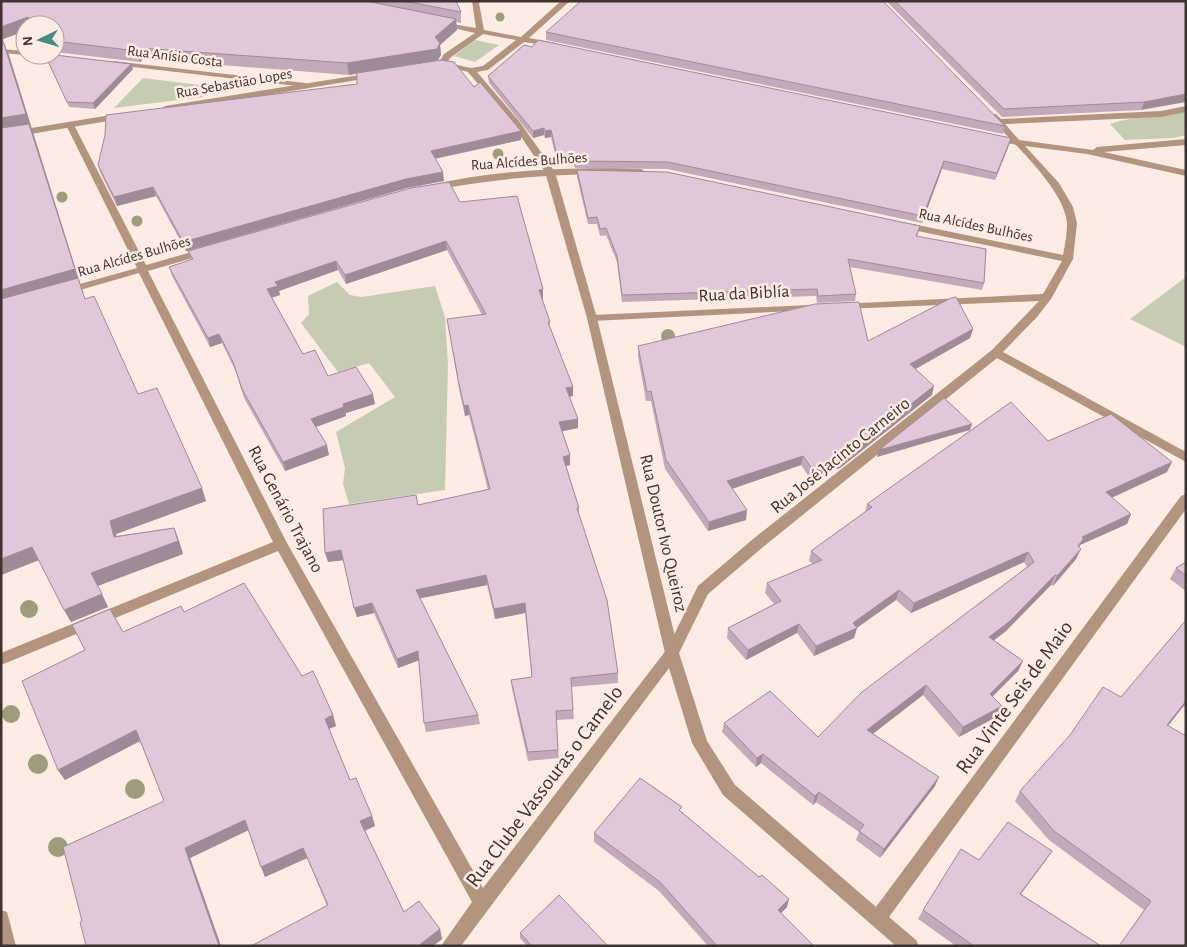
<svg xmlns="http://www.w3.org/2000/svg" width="1187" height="947" font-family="'Alegreya Sans',sans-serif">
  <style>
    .green { fill: #c6ccb4 }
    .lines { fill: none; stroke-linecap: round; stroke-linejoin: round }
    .minor { fill: #b2947f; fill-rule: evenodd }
    .tertiary { fill: #b2947f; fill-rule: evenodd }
    .tree { fill: #9e9c7d }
    .wall { fill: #c1abbb }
    .shaded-wall { fill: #9d8b98 }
    .building { fill: #e0c7d9; stroke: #9d8b98 }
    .labels { text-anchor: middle; stroke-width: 5; stroke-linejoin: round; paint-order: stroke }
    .far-street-label { font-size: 15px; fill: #3e332e; stroke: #fcece3 }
    .street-label { font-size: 18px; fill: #3e332e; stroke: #fcece3 }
    .near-street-label { font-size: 21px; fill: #3e332e; stroke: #fcece3 }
  </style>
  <rect width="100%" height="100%" fill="#fcece3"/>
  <path class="green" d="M475,40L499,45L475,62L454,56Z
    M143,78L208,86L203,97L114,108Z
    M1186,111V135L1173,138L1125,140L1110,124C1133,115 1161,118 1186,111Z
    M1186,277V347L1130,319Z
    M337,282L350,295L361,297L435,286L445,317L448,365L445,490L349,504L343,484L345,468L336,432L395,397L369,363L338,372L301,323L309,314L308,296Z"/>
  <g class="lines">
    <path class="minor" d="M1,49L25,51L27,55L1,53Z
      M113,61L305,83L309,85L305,87L116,65H113Z
      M1186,106V112L1161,117L1005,124L1019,140L1093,150L1097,147L1186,139V145L1104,152L1186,170V176L1087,154L1025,146L1059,183L1073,207L1077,223L1073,259L1051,299L1037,317L1003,352L1186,452V462L997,358L763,547L708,594L679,653L707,741L735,785L876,907L1181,496L1186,494V509L889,917L916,940L919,946H896L723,795L692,743L669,668L461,946H441L472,902L278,551L1,665V653L273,542L139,273L66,294L61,291L62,289L137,268L66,125L67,123L74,125L146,265L206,248L211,251L210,253L148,271L287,543L483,888L667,649L698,586L753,539L992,350L1039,301L844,309L840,308L839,306L840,304L1043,294L1062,261L903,228L898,225L903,222L1063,255C1065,245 1067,234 1067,224C1066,191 1012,142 990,118V114H996L1001,119L1161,111Z
      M615,168L641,169L646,172L641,175C571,172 503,177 434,190L429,187L431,185C491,171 554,168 615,168Z
      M809,305L814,308L813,310L592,321L587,318L592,315Z
      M1,910L7,912L16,946H1Z"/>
    <path class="tertiary" d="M472,1H483L479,3L484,30L521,37L561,1H570L529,38L556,43V47L524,42L488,70L477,72L519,121L555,172L597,318L679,653L677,657L672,659L667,657L665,653L587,318L545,172L513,125L468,72L438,64L444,54L475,33L436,24L440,22L476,28ZM483,34L516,40L483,66L471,68L447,63L450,58Z
      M372,73H375V77L165,112L161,109L165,106Z
      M123,113L127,116L126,118L1,139V133Z
      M996,135L1020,140L1021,142L1017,145L993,140V136Z"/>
  </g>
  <g class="tree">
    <circle cx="500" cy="17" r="4.5"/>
    <circle cx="498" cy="154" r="5.5"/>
    <circle cx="62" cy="197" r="5.5"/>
    <circle cx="137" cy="221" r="5.5"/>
    <circle cx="668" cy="336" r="7"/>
    <circle cx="29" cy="609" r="9"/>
    <circle cx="11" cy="714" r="9"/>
    <circle cx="38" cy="764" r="10"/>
    <circle cx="135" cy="789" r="10"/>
    <circle cx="58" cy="847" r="10"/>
  </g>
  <path class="wall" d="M1,1H456L461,12V23L456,22L457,30L440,45L441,55L438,60L474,87L521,131V140L435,159L444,181L407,188L220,242L460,202L543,299H542L550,322V328L573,387V396L569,397L578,419V428L562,431L570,455V465L566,466L579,508V514L618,673V683L571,687L574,719L556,720L559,758L528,761L512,689L511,680L532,677L525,613L495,619L487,585L420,598L478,715L480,724L426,732L424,723L419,660L398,668L374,613L357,617L344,560L328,562L418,505L488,490L469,415L465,416L460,394L447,319L482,315L447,250L346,284L338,270L279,291L280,295L272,298L303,354L328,376L375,404L346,413V416L316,427L329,455L285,471L244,398L236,372L222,343L210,347L172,276L169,267L191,260L188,251H186L156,196L117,206L101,174L98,165L357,84L367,72L349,75L143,59L140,62L55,52V25H25V31L3,39L85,299L138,394L206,501L116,534V536L174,528L179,541L183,554L98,586L108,607L71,622L39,560L1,575Z
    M886,1H1186L1141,110L1002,117Z
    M546,32L1005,126L1003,134L546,40Z
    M45,55L131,64L133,69L95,109L69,107Z
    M488,76L1011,138L1009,145L995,180L942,169L922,223L667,169L575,168L573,162L557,163L551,137L545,138L544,135L533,138L489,83Z
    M577,170L920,226L917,237L984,283L982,290L850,267L856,294L855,301L817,303L816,296L622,302L617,262L606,235L600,236L597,224H588L577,177Z
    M973,329L970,338L916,369L932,395L840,468L809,477L801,465L732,489L746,520L708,531L665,469L651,401H646L638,356V346L868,341Z
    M1048,441L1167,472L1112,498L1131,514L1127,524L1080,545L1076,559L1053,586L1051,585L1006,631L994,640L1023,661L1018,671L993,696L998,716L959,737L923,695L872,734L935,786L880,858L856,840L859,832L816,802L813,805L761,763L756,767L722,732L724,723L818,737L1027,567L1024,562L911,613L896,600L857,628L854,638L814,656L797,633L746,660L727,638L728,628L774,604L765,593L767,583L813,564L809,561L811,551L865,512L867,504Z
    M1186,562V591L1170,579L1176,568Z
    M184,612L302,676L333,715L336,726L329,729L350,780L372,816L375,826L365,831L404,912L440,929L442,939L433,946H251L327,906L307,858L265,877L248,830L190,858L221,946H86L82,921L164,801L140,741L65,780L58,770L123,632Z
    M1186,620V703L1168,725L1186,946H1119L1144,910L1049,840L1015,801L1020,791L1121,697Z
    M681,811L787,907L781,913L814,946H708L659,891L594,842V833Z
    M1052,851L1046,860L1021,894L1101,946H956L918,919L923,910L979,860Z
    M520,933L608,946H527L520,938Z"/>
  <path class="shaded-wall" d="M28,17L31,25H25V31L3,39L6,48L1,34V27Z
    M456,19L457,30L440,45L441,55L438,60L349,75L347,63L435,37Z
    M4,44L9,55L89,312L1,304V118Z
    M139,48L143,59L140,62L137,51Z
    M131,64L133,69L95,109L93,103Z
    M1186,94V102L1141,110L1144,102Z
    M544,128V135L533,138V131Z
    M551,130V137L545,138V131Z
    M521,131V140L432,159L431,151Z
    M1011,138L1009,145L995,180L997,173Z
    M944,161L942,169L922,223L923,216Z
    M443,172L444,181L407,188L186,251L183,242L406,179Z
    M153,187L156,196L117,206L114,197Z
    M446,241L447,250L346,284L345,275Z
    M336,261L338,270L279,291L280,295L269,298L267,289L275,282Z
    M543,289V299H539V290Z
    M973,329L970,338L908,373L910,364Z
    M219,334L222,343L210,347L208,338Z
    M934,386L932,395L840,468L809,477L811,467Z
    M573,387V396L566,397V388Z
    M373,394L375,404L346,413V416L313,428L311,419L343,404Z
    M468,405L469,415L465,416L464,406Z
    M578,419V428L559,432V422Z
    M972,424L970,430L877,457L879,450Z
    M327,445L329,455L285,471L283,462Z
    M570,455V465L564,466L563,457Z
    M803,456L801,465L726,491L727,481Z
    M1172,462L1167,472L1102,502L1106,492Z
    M202,488L206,501L116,534L120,550L114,537L110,521Z
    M747,510L746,520L708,531L709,522Z
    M1131,514L1127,524L1080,545L1073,556L1082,537Z
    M174,528L179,541L183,554L97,586L91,573Z
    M32,547L39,560L1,575V559Z
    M1081,549L1076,559L1053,586L1057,576Z
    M341,550L344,560L328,562L325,553Z
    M1028,552L1024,562L911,613L914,603Z
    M486,575L487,585L417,599L416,590Z
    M1055,575L1051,585L1006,631L985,647L989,637Z
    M899,590L896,600L855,629L857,628L854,638L814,656L816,646L853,623Z
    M102,594L108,607L71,622L64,610Z
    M372,603L374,613L357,617L354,608Z
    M525,603V613L495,619L494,609Z
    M799,624L797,633L746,660L748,650Z
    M418,651L420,660L398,668L397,659Z
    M1023,661L1018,671L986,703L990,694Z
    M926,685L923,695L865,740L867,730Z
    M1186,701V703L1161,735L1167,725Z
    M1002,706L998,716L959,737L963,727Z
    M333,715L336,726L328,729L325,719Z
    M136,730L142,740L65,780L58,770Z
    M763,754L761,763L756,767L757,758Z
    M939,777L935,786L880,858L884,849Z
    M819,792L816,802L813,805L815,796Z
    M372,816L375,826L363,831L360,821Z
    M245,820L249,830L190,858L221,946H219L185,848Z
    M303,848L307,858L265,877L261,867Z
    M1052,851L1046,860L1014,903L1020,894Z
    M789,899L787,907L776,918L778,910Z
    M440,929L442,939L433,946H418Z"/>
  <path class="building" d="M1,1H366L456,19L435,37L440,43L437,49L347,63L139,48L137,51L55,41V25H32L28,17L1,27Z
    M404,1H456L461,12Z
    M581,1H883L1005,126L546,32Z
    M895,1H1186V94L1144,102L1004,109Z
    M538,40L1011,138L997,173L944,161L923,216L668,162L574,161L573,155L557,156L551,130L545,131L544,128L533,131L488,76L524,45L532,47Z
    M1,43L4,44L26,114L1,118Z
    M45,55H55L131,64L93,103L67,102Z
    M441,60L454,62L474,87L480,82L521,131L431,151L443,172L406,179L183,242L153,187L114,197L98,165L105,135L106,115L357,84V73Z
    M29,124L75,269L1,290V128Z
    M577,170L667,172L920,226L916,236L986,249L984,283L848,259L856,294L818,296L817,289L622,295L617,256L606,228L600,229L597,217L588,218Z
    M449,182L460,202L517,196L543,289L539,290L550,322H548L573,387L566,388L578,419L559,422L570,455L563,457L579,508H577L607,600L618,673L571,678L573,710L556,711L558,750L528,752L511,680L532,677L525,603L494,609L486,575L416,590L478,715L424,723L418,651L397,659L372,603L354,608L341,550L325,553L323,509L416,495L418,505L490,489L468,405L464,406L459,384L447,319L486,314L446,241L345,275L336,261L275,282L278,286L267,289L303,354L315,350L328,376L356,367L373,394L343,404L344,407L311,419L327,445L283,462L242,389L233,362L219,334L208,338L169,267L193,259L188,251L411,188Z
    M78,278L85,299L94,296L138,394L157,388L202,488L110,521L114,537L174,528L178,541L91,573L102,594L64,610L32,547L1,559V299Z
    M956,297L973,329L910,364L934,386L842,458L811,467L803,456L727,481L747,510L709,522L666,460L651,391L647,392L638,346L815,304L859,302L868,341L951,298Z
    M944,398L972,424L879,450Z
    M1011,402L1048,441L1111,414L1172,462L1106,492L1131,514L1082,537L1084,538L1078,546L1081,549L1057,576L1055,575L1010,621L989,637L1023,661L990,694L1002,706L963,727L926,685L867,730L939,777L884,849L859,831L864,825L819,792L815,796L763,754L757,758L724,723L770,691L818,737L862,692L1034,562L1028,552L914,603L899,590L853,623L857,628L816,646L799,624L748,650L728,628L781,601L767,583L822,560L811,551L872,507L867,504Z
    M1186,562V576L1176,568Z
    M244,583L302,676L313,671L333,715L325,719L350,780L356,778L372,816L360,821L404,912L419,901L440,929L418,946H251L328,905L303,848L261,867L245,820L185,848L219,946H86L80,922L82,921L63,847L164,801L136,730L58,770L22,681L85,650L72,625L110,609L123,632L181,606L184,612Z
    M1186,620V701L1167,725L1186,736V946H1119L1151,901L1054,831L1020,791L1070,735L1103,687L1121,697Z
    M640,778L682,807L679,810L759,877L762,875L789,899L778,910L814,946H717L660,882L594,833Z
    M1008,822L1052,851L1020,894L1101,946H974L923,910L961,849L979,860Z
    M559,895L608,946H532L520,933Z"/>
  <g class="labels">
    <g class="far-street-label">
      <text transform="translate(175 56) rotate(7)" y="5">Rua Anísio Costa</text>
      <text transform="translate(234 83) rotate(-10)" y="5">Rua Sebastião Lopes</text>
      <text transform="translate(529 161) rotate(-4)" y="5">Rua Alcídes Bulhões</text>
      <text transform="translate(976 225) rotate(12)" y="5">Rua Alcídes Bulhões</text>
      <text transform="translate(134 256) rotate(-16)" y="5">Rua Alcídes Bulhões</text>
    </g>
    <g class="street-label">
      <text transform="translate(744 293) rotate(-3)" y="6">Rua da Biblía</text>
      <text transform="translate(840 455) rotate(-39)" y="6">Rua José Jacinto Carneiro</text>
      <text transform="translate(286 509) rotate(62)" y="6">Rua Genário Trajano</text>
      <text transform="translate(664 533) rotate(77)" y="6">Rua Doutor Ivo Queiroz</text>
    </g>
    <g class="near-street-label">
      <text transform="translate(1014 697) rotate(-54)" y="7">Rua Vinte Seis de Maio</text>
      <text transform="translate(544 786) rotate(-53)" y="7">Rua Clube Vassouras o Camelo</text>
    </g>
  </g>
  <rect width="1187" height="947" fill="none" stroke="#3e332e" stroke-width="5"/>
  <g transform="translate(40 40) rotate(265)"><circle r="24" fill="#fcece3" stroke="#b0a29b"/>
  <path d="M0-4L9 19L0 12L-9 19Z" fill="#488c81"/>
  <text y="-8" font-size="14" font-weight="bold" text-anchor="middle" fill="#3e332e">N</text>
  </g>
</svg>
